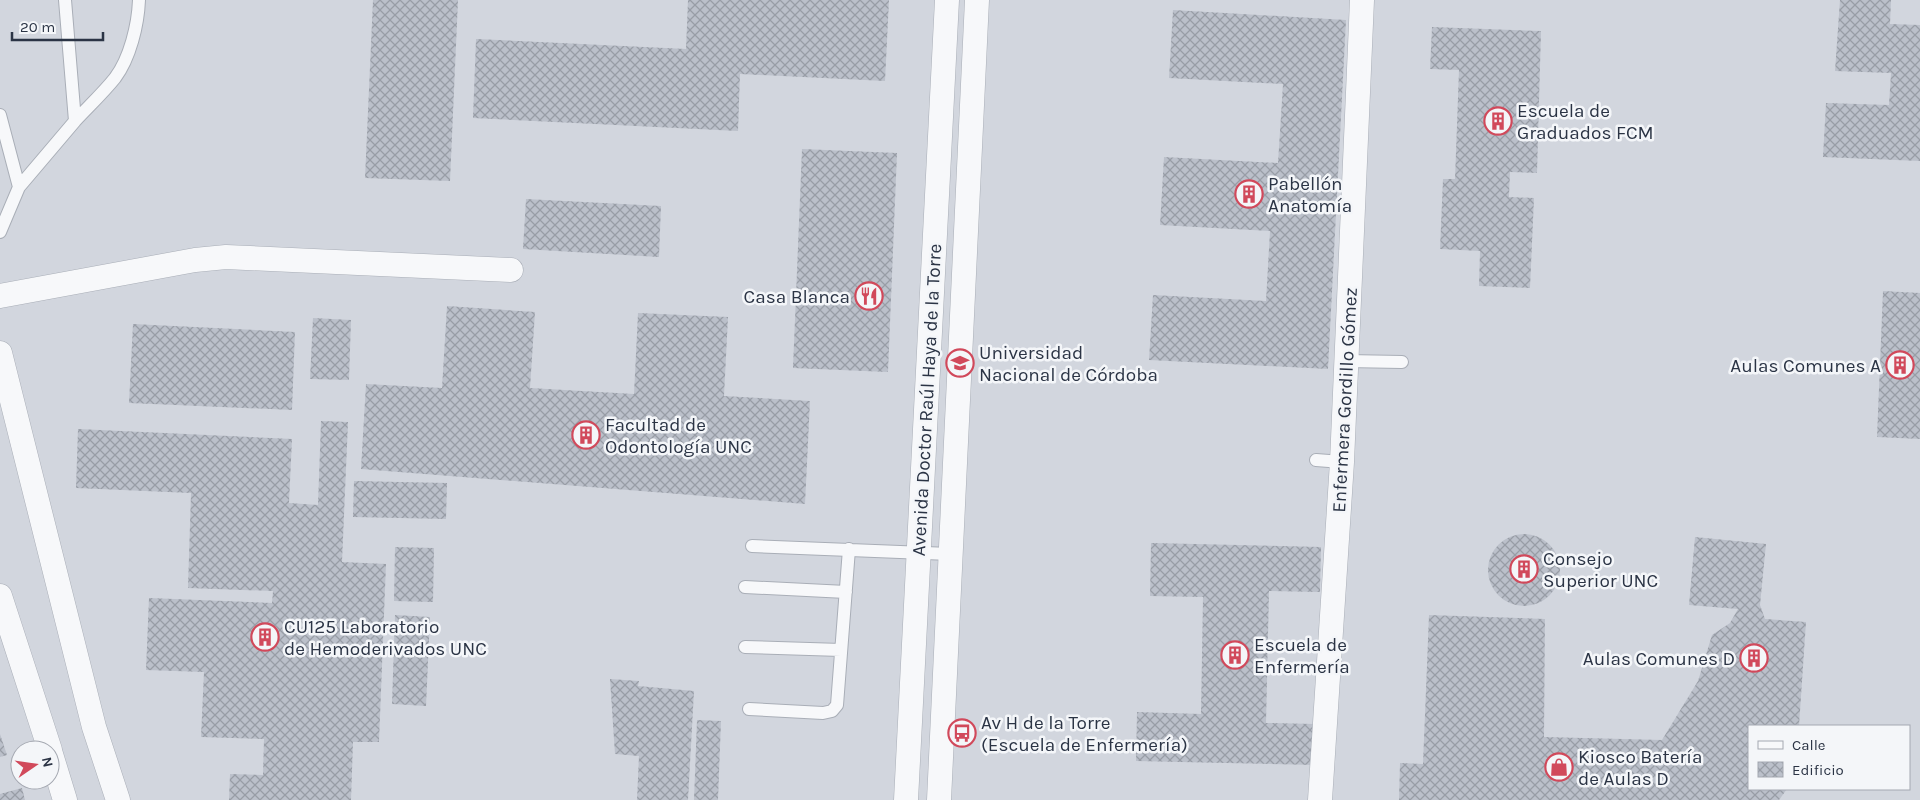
<svg xmlns="http://www.w3.org/2000/svg" width="1920" height="800" font-family="Karla,sans-serif">
  <style>
    .built { fill: #d2d6de; fill-rule: evenodd }
    .building { fill: url(#building-cross-hatch) }
    .lines { fill: none; stroke-linecap: round; stroke-linejoin: round }
    .service-casing { stroke: #a9aeb7; stroke-width: 14 }
    .minor-casing { stroke: #a9aeb7; stroke-width: 25 }
    .service { stroke: #f7f8fa; stroke-width: 12 }
    .minor { stroke: #f7f8fa; stroke-width: 24 }
    .labels { text-anchor: middle; stroke-width: 5; stroke-linejoin: round; paint-order: stroke }
    .poi-label { font-size: 19px; fill: #2b3445; stroke: #f4f6f9; text-anchor: start }
    .street-label { font-size: 19px; fill: #2b3445; stroke: #f4f6f9 }
  </style>
  <defs>
    <pattern id="building-cross-hatch" width="8" height="8" patternUnits="userSpaceOnUse" patternTransform="scale(1.25)"><rect width="8" height="8" fill="#bbc0ca"/><path d="M0 0l8 8M0 8l8-8" fill="none" stroke="#989da6"/></pattern>
  </defs>
  <rect width="100%" height="100%" fill="#e4e7ec"/>
  <path class="built" d="M0,0H1920V800H0ZM1749,726H1909V789H1749ZM20,750H50V780H20Z"/>
  <path class="building" d="M373,0H458L450,181L365,178Z
    M688,0H889L885,81L740,74L738,131L473,118L476,39L686,49Z
    M1840,0H1891L1890,24L1920,25V161L1823,157L1826,103L1889,105L1891,73L1835,71Z
    M1173,10L1346,20L1328,369L1149,360L1153,295L1266,301L1270,231L1160,225L1164,157L1278,163L1283,84L1169,78Z
    M1432,27L1541,31L1537,173L1510,172L1509,197L1534,198L1530,288L1479,286L1480,251L1440,249L1443,179H1455L1459,70L1430,69Z
    M802,149L897,153L888,372L793,368Z
    M526,199L661,206L659,257L523,249Z
    M1883,291L1920,293V439L1877,437Z
    M447,306L535,312L530,388L634,394L638,313L728,317L724,396L810,401L805,504L361,469L366,384L442,388Z
    M313,318L351,320L349,380L310,379Z
    M133,324L295,332L292,410L129,403Z
    M321,421L348,422L342,562L386,564L379,742H353L351,800H229L230,774L263,775L264,739L201,737L204,672L146,670L149,598L272,603L273,591L188,588L191,493L76,488L78,429L292,439L289,503L318,505Z
    M354,481L447,483L446,519L353,517Z
    M1488 570a36 36 0 1 1 72 0a36 36 0 1 1-72 0Z
    M1695,537L1766,544L1760,605L1765,619L1806,622L1799,726H1749V789H1787L1779,800H1399L1400,763L1423,764L1429,615L1545,619L1544,737L1662,740L1698,681L1712,635L1730,623L1738,609L1689,605Z
    M1151,543L1321,547L1320,592L1269,591L1266,723L1315,724L1314,765L1136,761L1137,712L1201,714L1203,597L1150,596Z
    M395,547L434,548L433,602L394,601Z
    M395,615L430,617L426,706L392,704Z
    M610,679L639,681L638,686L694,691L688,800H637L639,756L615,754Z
    M697,720L721,721L718,800H694Z
    M0,734L7,755L0,757Z
    M22,788L25,800H0V794Z"/>
  <g class="lines">
    <g class="service-casing">
      <path id="service" d="M0,115L19,187
        M75,121C88,107 103,93 115,78C130,58 138,25 139,0
        M0,232L19,187L75,121L65,0
        M1346,361L1402,362
        M1316,460L1342,462
        M752,546L950,554
        M745,587L846,592
        M745,647L841,650
        M749,709L823,713L832,711L837,705L849,549"/>
    </g>
    <g class="minor-casing">
      <path id="minor" d="M0,296L195,260L226,257L511,270
        M0,353L94,727L118,800
        M0,596L50,750
        M50,751L65,800
        M906,800L947,0
        M939,800L977,0
        M1320,800L1342,462L1362,0"/>
    </g>
    <use href="#service" class="service"/>
    <use href="#minor" class="minor"/>
  </g>
  <defs>
    <g id="building-ring" transform="scale(1.4375)"><circle r="9.5" fill="#f4f6f9" stroke="#d1495b" stroke-width="1.5"/><path d="M-4-6H4V6H1V3H-1V6H-4ZM-2.5-4.3h1.7v1.8h-1.7ZM.8-4.3h1.7v1.8H.8ZM-2.5-1h1.7V.8h-1.7ZM.8-1h1.7V.8H.8Z" fill="#d1495b"/></g>
    <g id="restaurant-ring" transform="scale(1.4375)"><circle r="9.5" fill="#f4f6f9" stroke="#d1495b" stroke-width="1.5"/><path d="M-5-6h1v4h1v-4h1v4h1v-4h1v5L-1.5 .5V6h-2V.5L-5-1ZM5-6V6H3V1.5H1.5Q1.5-4 5-6Z" fill="#d1495b"/></g>
    <g id="university-ring" transform="scale(1.4375)"><circle r="9.5" fill="#f4f6f9" stroke="#d1495b" stroke-width="1.5"/><path d="M0-5L7-2L0 1L-7-2ZM-4 1L0 2.5L4 1V4Q0 6-4 4Z" fill="#d1495b"/></g>
    <g id="bus-ring" transform="scale(1.4375)"><circle r="9.5" fill="#f4f6f9" stroke="#d1495b" stroke-width="1.5"/><path d="M-5-6H5V4H4V6H2V4H-2V6H-4V4H-5ZM-3.5-4V0h7V-4ZM-3.5 1.2v1.5H-2V1.2ZM2 1.2v1.5H3.5V1.2Z" fill="#d1495b"/></g>
    <g id="shop-ring" transform="scale(1.4375)"><circle r="9.5" fill="#f4f6f9" stroke="#d1495b" stroke-width="1.5"/><path d="M-5-2.5h2.3a2.7 3.5 0 0 1 5.4 0H5L5.5 6h-11ZM-1.5-2.5h3a1.5 2.3 0 0 0-3 0Z" fill="#d1495b"/></g>
  </defs>
  <g fill-rule="evenodd">
    <use href="#building-ring" x="1498" y="121"/>
    <use href="#building-ring" x="1249" y="194"/>
    <use href="#restaurant-ring" x="869" y="296"/>
    <use href="#university-ring" x="960" y="363"/>
    <use href="#building-ring" x="1900" y="365"/>
    <use href="#building-ring" x="586" y="435"/>
    <use href="#building-ring" x="1524" y="569"/>
    <use href="#building-ring" x="265" y="637"/>
    <use href="#building-ring" x="1235" y="655"/>
    <use href="#building-ring" x="1754" y="658"/>
    <use href="#bus-ring" x="962" y="733"/>
    <use href="#shop-ring" x="1559" y="767"/>
  </g>
  <g class="labels">
    <g class="poi-label">
      <text x="1517" y="117">Escuela de<tspan x="1517" dy="22">Graduados FCM</tspan></text>
      <text x="1268" y="190">Pabellón<tspan x="1268" dy="22">Anatomía</tspan></text>
      <text x="850" y="303" text-anchor="end">Casa Blanca</text>
      <text x="979" y="359">Universidad<tspan x="979" dy="22">Nacional de Córdoba</tspan></text>
      <text x="1881" y="372" text-anchor="end">Aulas Comunes A</text>
      <text x="605" y="431">Facultad de<tspan x="605" dy="22">Odontología UNC</tspan></text>
      <text x="1543" y="565">Consejo<tspan x="1543" dy="22">Superior UNC</tspan></text>
      <text x="284" y="633">CU125 Laboratorio<tspan x="284" dy="22">de Hemoderivados UNC</tspan></text>
      <text x="1254" y="651">Escuela de<tspan x="1254" dy="22">Enfermería</tspan></text>
      <text x="1735" y="665" text-anchor="end">Aulas Comunes D</text>
      <text x="981" y="729">Av H de la Torre<tspan x="981" dy="22">(Escuela de Enfermería)</tspan></text>
      <text x="1578" y="763">Kiosco Batería<tspan x="1578" dy="22">de Aulas D</tspan></text>
    </g>
    <g class="street-label">
      <text transform="translate(926 400) rotate(-87)" y="7">Avenida Doctor Raúl Haya de la Torre</text>
      <text transform="translate(1344 400) rotate(-87)" y="7">Enfermera Gordillo Gómez</text>
    </g>
  </g>
  <rect x="1748" y="725" width="162" height="65" fill="#f4f6f9" stroke="#a4a8b1"/>
  <rect x="1758" y="741" width="25" height="8" fill="#f7f8fa" stroke="#a4a8b1"/>
  <text x="1792" y="750" font-size="15" fill="#2b3445">Calle</text>
  <rect x="1758" y="762" width="25" height="15" fill="url(#building-cross-hatch)" stroke="#a4a8b1"/>
  <text x="1792" y="775" font-size="15" fill="#2b3445">Edificio</text>
  <g transform="translate(35 765) rotate(77)"><circle r="24" fill="#f4f6f9" stroke="#a4a8b1"/>
  <path d="M0-4L9 19L0 12L-9 19Z" fill="#d1495b"/>
  <text y="-8" font-size="14" font-weight="bold" text-anchor="middle" fill="#2b3445">N</text>
  </g>
  <path d="M12 32v8h91v-8" fill="none" stroke="#2b3445" stroke-width="2.5"/>
  <text x="20" y="32" font-size="15" fill="#2b3445" stroke="#f4f6f9" stroke-width="4" paint-order="stroke">20 m</text>
</svg>
